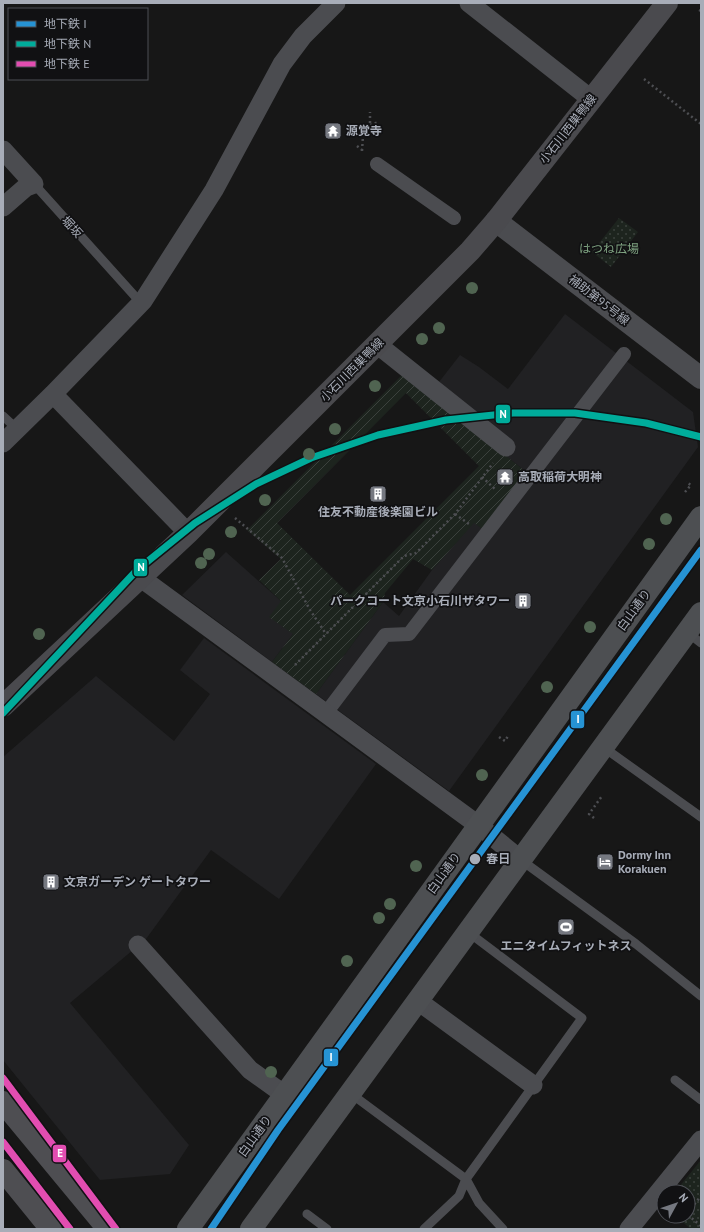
<svg xmlns="http://www.w3.org/2000/svg" width="704" height="1232" font-family="'PT Sans','Noto Sans JP',sans-serif">
  <style>
    .built { fill: #212123 }
    .park { fill: url(#park-dots) }
    .garden { fill: url(#garden-furrows); fill-rule: evenodd }
    .lines { fill: none; stroke-linecap: round; stroke-linejoin: round }
    .path { stroke: #4d4e52; stroke-width: 2.5; stroke-dasharray: 2 3; stroke-linecap: butt }
    .service { stroke: #4b4c50; stroke-width: 9 }
    .pedestrian { stroke: #4b4c50; stroke-width: 14 }
    .minor { stroke: #4b4c50; stroke-width: 19 }
    .tertiary { stroke: #4b4c50; stroke-width: 22 }
    .secondary { stroke: #4a4a4e; stroke-width: 22 }
    .primary { stroke: #4d4f52; stroke-width: 22 }
    .trunk { stroke: #4e4e52; stroke-width: 22 }
    .metro-1-casing { stroke: #111113; stroke-width: 10 }
    .metro-2-casing { stroke: #111113; stroke-width: 10 }
    .metro-3-casing { stroke: #111113; stroke-width: 10 }
    .metro-1 { stroke: #2693d4; stroke-width: 7 }
    .metro-2 { stroke: #00ac9b; stroke-width: 7 }
    .metro-3 { stroke: #e24db1; stroke-width: 7 }
    .tree { fill: #506451 }
    .stop-dot { fill: #a8adb8; stroke: #111113; stroke-width: 1.5 }
    .labels { text-anchor: middle; stroke-width: 3.5; stroke-linejoin: round; paint-order: stroke }
    .street-label { font-size: 12px; fill: #a8adb8; stroke: #111113 }
    .poi-label { font-size: 12px; font-weight: bold; fill: #a8adb8; stroke: #111113; text-anchor: start }
    .park-label { font-size: 12px; fill: #7fa381; stroke: #111113 }
    .stop-label { font-size: 12px; font-weight: bold; fill: #a8adb8; stroke: #111113; text-anchor: start }
    .line-badge { stroke: #111113; stroke-width: 1.5 }
    .badge-label { font-size: 11px; text-anchor: middle; font-weight: bold; fill: #fff }
  </style>
  <defs>
    <pattern id="park-dots" width="8" height="8" patternUnits="userSpaceOnUse"><rect width="8" height="8" fill="#1d241e"/><path d="M2 2h.1M6 6h.1" fill="none" stroke="#3b413d" stroke-width="1.8" stroke-linecap="round"/></pattern>
    <pattern id="garden-furrows" width="10" height="10" patternUnits="userSpaceOnUse"><rect width="10" height="10" fill="#1d241e"/><path d="M-1 1l2-2M0 10L10 0M9 11l2-2" fill="none" stroke="#3b413d"/></pattern>
  </defs>
  <rect width="100%" height="100%" fill="#171717"/>
  <path class="built" d="M565,314L693,412L698,447L449,791L316,694L383,602L399,616L432,570L474,522L485,531L530,475L506,456L515,444L439,382L460,355L479,367L508,389Z
    M226,552L281,601L293,634L272,662L182,595Z
    M204,638L376,764L279,899L211,850L146,939L70,1003L189,1145L170,1174L100,1180L3,1060V757L96,676L174,741L210,694L180,670Z"/>
  <path class="park" d="M619,218L638,232L611,267L592,252Z
    M701,1160V1229H691L675,1216H688V1192H675Z"/>
  <path class="garden" d="M403,374L530,475L485,531L474,523L432,570L413,559L385,593L383,602L316,694L272,662L293,634L269,617L281,601L259,580L281,559L247,530ZM406,393L479,466L350,595L277,523Z"/>
  <g class="lines">
    <path class="path" d="M699,10L701,11
      M644,79L701,124
      M370,125L379,122
      M357,146L362,150
      M362,151L363,136L370,125V112
      M482,477L496,490
      M685,492L691,485L686,482
      M455,514L469,524
      M235,518L282,558L310,610L326,634
      M295,665L404,556L416,553L455,514L493,463
      M499,737L505,741L508,736
      M594,818L589,814L602,796
      M688,1212L701,1196
      M688,1215L701,1226"/>
    <path class="service" d="M34,184L141,303
      M3,416L17,429
      M687,632L701,643
      M603,747L701,817
      M521,860L636,944L701,996
      M675,1080L701,1100
      M350,1093L466,1179L479,1203L503,1229
      M307,1214L327,1229
      M424,1229L459,1196L466,1179L582,1018L468,932"/>
    <path class="pedestrian" d="M377,164L454,218
      M326,713L385,635L409,634L624,354"/>
    <path class="minor" d="M469,3L591,99
      M3,150L34,184L26,187L3,207
      M378,345L506,447
      M53,394L188,533
      M3,443L53,394L143,301L214,190L282,64L303,36L336,3
      M141,578L478,825L521,860
      M138,945L250,1070L285,1095
      M418,1001L533,1085
      M629,1229L701,1140"/>
    <path class="tertiary" d="M496,221L701,378"/>
    <path class="secondary" d="M3,706L188,533L470,251L496,221L667,3"/>
    <path class="primary" d="M188,1229L701,517
      M251,1229L701,613"/>
    <path class="trunk" d="M3,1102L108,1229
      M3,1170L51,1229"/>
    <g class="metro-1-casing">
      <path id="metro-1" d="M211,1229L278,1130L701,550"/>
    </g>
    <g class="metro-2-casing">
      <path id="metro-2" d="M3,713L137,570L195,523L256,484L311,458L378,435L446,420L513,413H575L646,423L701,437"/>
    </g>
    <g class="metro-3-casing">
      <path id="metro-3" d="M3,1078L116,1229
        M3,1142L70,1229"/>
    </g>
    <use href="#metro-1" class="metro-1"/>
    <use href="#metro-2" class="metro-2"/>
    <use href="#metro-3" class="metro-3"/>
  </g>
  <g class="tree">
    <circle cx="472" cy="288" r="6"/>
    <circle cx="439" cy="328" r="6"/>
    <circle cx="422" cy="339" r="6"/>
    <circle cx="375" cy="386" r="6"/>
    <circle cx="335" cy="429" r="6"/>
    <circle cx="309" cy="454" r="6"/>
    <circle cx="265" cy="500" r="6"/>
    <circle cx="666" cy="519" r="6"/>
    <circle cx="231" cy="532" r="6"/>
    <circle cx="649" cy="544" r="6"/>
    <circle cx="209" cy="554" r="6"/>
    <circle cx="201" cy="563" r="6"/>
    <circle cx="590" cy="627" r="6"/>
    <circle cx="39" cy="634" r="6"/>
    <circle cx="547" cy="687" r="6"/>
    <circle cx="482" cy="775" r="6"/>
    <circle cx="416" cy="866" r="6"/>
    <circle cx="390" cy="904" r="6"/>
    <circle cx="379" cy="918" r="6"/>
    <circle cx="347" cy="961" r="6"/>
    <circle cx="271" cy="1072" r="6"/>
  </g>
  <defs>
    <g id="temple-square" transform="scale(0.9)"><rect x="-9" y="-9" width="18" height="18" rx="4" fill="#757880" stroke="#111113"/><path d="M0-6L5-2H3V0L6.5 2.5H4V6H1.5V3h-3V6H-4V2.5H-6.5L-3 0V-2H-5Z" fill="#fff"/></g>
    <g id="building-square" transform="scale(0.9)"><rect x="-9" y="-9" width="18" height="18" rx="4" fill="#757880" stroke="#111113"/><path d="M-4-6H4V6H1V3H-1V6H-4ZM-2.5-4.3h1.7v1.8h-1.7ZM.8-4.3h1.7v1.8H.8ZM-2.5-1h1.7V.8h-1.7ZM.8-1h1.7V.8H.8Z" fill="#fff"/></g>
    <g id="hotel-square" transform="scale(0.9)"><rect x="-9" y="-9" width="18" height="18" rx="4" fill="#757880" stroke="#111113"/><path d="M-6-4.5h1.5V1H6V5H4.5V3h-9V5H-6ZM-4 0a1.8 1.8 0 1 1 3.6 0ZM.5 0V-2.5h3Q6-2.5 6 0Z" fill="#fff"/></g>
    <g id="stadium-square" transform="scale(0.9)"><rect x="-9" y="-9" width="18" height="18" rx="4" fill="#757880" stroke="#111113"/><path d="M0-5a6.5 5 0 1 0 0 10a6.5 5 0 1 0 0-10ZM-3.5-1.8h7v3.6h-7Z" fill="#fff"/></g>
  </defs>
  <g fill-rule="evenodd">
    <use href="#temple-square" x="333" y="131"/>
    <use href="#temple-square" x="505" y="477"/>
    <use href="#building-square" x="378" y="494"/>
    <use href="#building-square" x="523" y="601"/>
    <use href="#hotel-square" x="605" y="862"/>
    <use href="#building-square" x="51" y="882"/>
    <use href="#stadium-square" x="566" y="927"/>
  </g>
  <circle class="stop-dot" cx="475" cy="859" r="6"/>
  <g class="labels">
    <g class="street-label">
      <text transform="translate(568 129) rotate(-52)" y="4">小石川西巣鴨線</text>
      <text transform="translate(72 227) rotate(47)" y="4">堀坂</text>
      <text transform="translate(599 300) rotate(38)" y="4">補助第95号線</text>
      <text transform="translate(352 370) rotate(-45)" y="4">小石川西巣鴨線</text>
      <text transform="translate(634 610) rotate(-54)" y="4">白山通り</text>
      <text transform="translate(444 873) rotate(-54)" y="4">白山通り</text>
      <text transform="translate(255 1136) rotate(-54)" y="4">白山通り</text>
    </g>
    <g class="poi-label">
      <text x="346" y="135">源覚寺</text>
      <text x="518" y="481">高取稲荷大明神</text>
      <text x="378" y="516" text-anchor="middle">住友不動産後楽園ビル</text>
      <text x="510" y="605" text-anchor="end">パークコート文京小石川ザタワー</text>
      <text x="618" y="859">Dormy Inn<tspan x="618" dy="14">Korakuen</tspan></text>
      <text x="64" y="886">文京ガーデン ゲートタワー</text>
      <text x="566" y="950" text-anchor="middle">エニタイムフィットネス</text>
    </g>
    <g class="park-label">
      <text x="609" y="253">はつね広場</text>
    </g>
    <g class="stop-label">
      <text x="486" y="863">春日</text>
    </g>
  </g>
  <g class="line-badge">
    <rect x="495" y="404" width="16" height="20" rx="4" fill="#00ac9b"/>
    <rect x="133" y="558" width="15" height="19" rx="4" fill="#00ac9b"/>
    <rect x="570" y="710" width="15" height="19" rx="4" fill="#2693d4"/>
    <rect x="323" y="1048" width="16" height="19" rx="4" fill="#2693d4"/>
    <rect x="52" y="1144" width="15" height="19" rx="4" fill="#e24db1"/>
  </g>
  <g class="badge-label">
    <text x="503" y="418">N</text>
    <text x="141" y="571">N</text>
    <text x="578" y="723">I</text>
    <text x="331" y="1061">I</text>
    <text x="60" y="1157">E</text>
  </g>
  <rect width="704" height="1232" fill="none" stroke="#a8adb8" stroke-width="8"/>
  <rect x="8" y="8" width="140" height="72" fill="#111113" stroke="#4d4f55"/>
  <rect x="16" y="21" width="20" height="6" fill="#2693d4" stroke="#4d4f55"/>
  <text x="44" y="28" font-size="12" fill="#a8adb8">地下鉄 I</text>
  <rect x="16" y="41" width="20" height="6" fill="#00ac9b" stroke="#4d4f55"/>
  <text x="44" y="48" font-size="12" fill="#a8adb8">地下鉄 N</text>
  <rect x="16" y="61" width="20" height="6" fill="#e24db1" stroke="#4d4f55"/>
  <text x="44" y="68" font-size="12" fill="#a8adb8">地下鉄 E</text>
  <g transform="translate(676 1204) rotate(50)"><circle r="19" fill="#111113" stroke="#4d4f55"/>
  <path d="M0-3L7 15L0 10L-7 15Z" fill="#757880"/>
  <text y="-6" font-size="11" font-weight="bold" text-anchor="middle" fill="#a8adb8">N</text>
  </g>
</svg>
